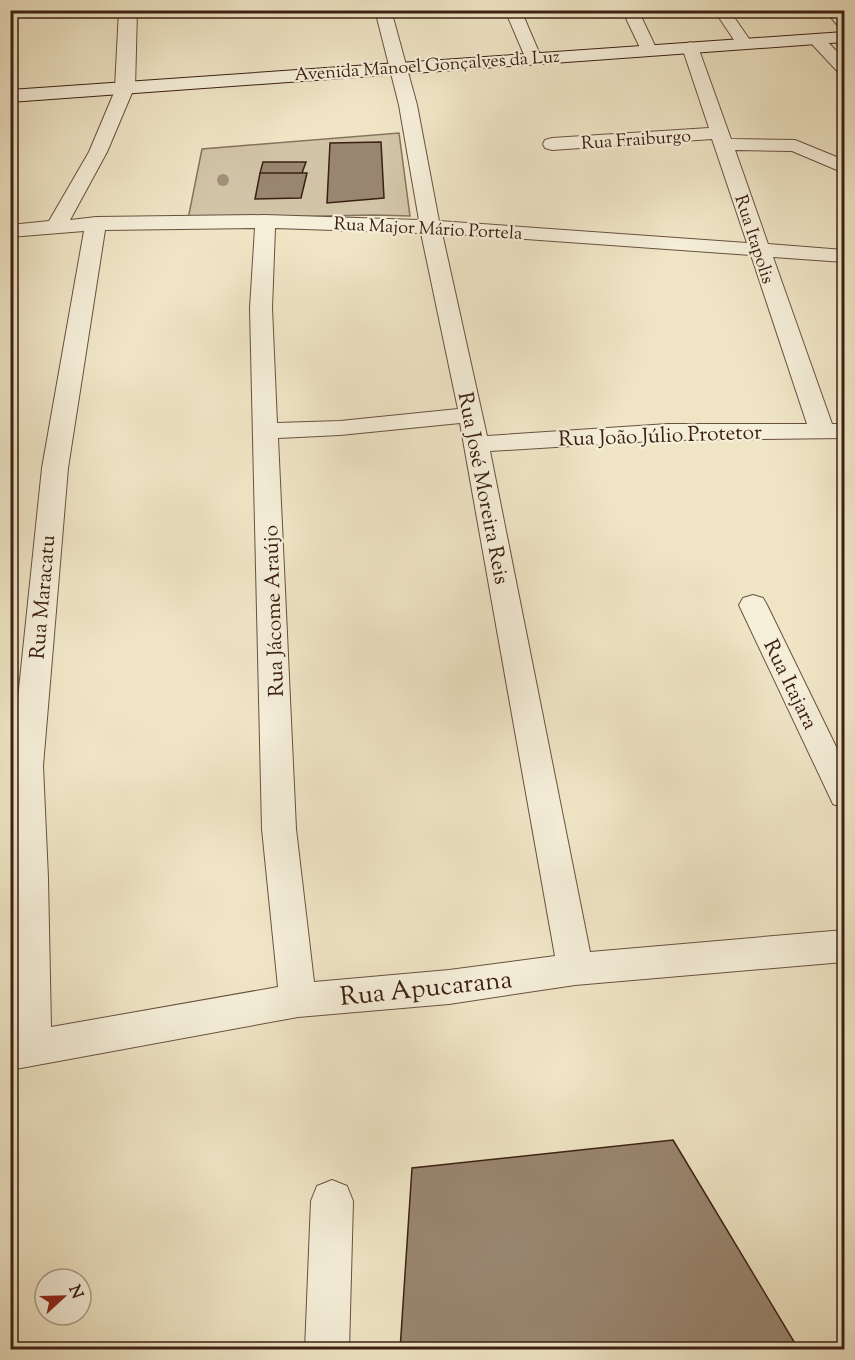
<svg xmlns="http://www.w3.org/2000/svg" width="855" height="1360" font-family="'Sorts Mill Goudy',serif">
  <style>
    .green { fill: #d1c4a7; stroke: #86725d; stroke-width: 1.5 }
    .building { fill: #998670; stroke: #3c2013; stroke-width: 1.5 }
    .lines { fill: none; stroke-linecap: round; stroke-linejoin: round }
    .minor-casing { stroke: #695140; stroke-width: 2 }
    .tertiary-casing { stroke: #695140; stroke-width: 2 }
    .secondary-casing { stroke: #3c2013; stroke-width: 2 }
    .minor { fill: #f5eed9; fill-rule: evenodd }
    .tertiary { fill: #f5eed9; fill-rule: evenodd }
    .secondary { fill: #f5eed9; fill-rule: evenodd }
    .tree { fill: #a18f77 }
    .labels { text-anchor: middle; stroke-width: 4.5; stroke-linejoin: round; paint-order: stroke }
    .far-street-label { font-size: 18px; fill: #3c2013; stroke: #f5eed9 }
    .street-label { font-size: 21px; fill: #3c2013; stroke: #f5eed9 }
    .near-street-label { font-size: 26px; fill: #3c2013; stroke: #f5eed9 }
  </style>
  <rect width="100%" height="100%" fill="#efe5c5"/>
  <filter id="stains"><feTurbulence type="fractalNoise" baseFrequency=".00333" numOctaves="4"/><feColorMatrix values="0 0 0 0 .2 0 0 0 0 .09 0 0 0 0 .02 0 0 0 .5 -.17"/></filter>
  <radialGradient id="worn" r=".72"><stop offset=".6" stop-color="#630" stop-opacity="0"/><stop offset="1" stop-color="#630" stop-opacity=".3"/></radialGradient>
  <path class="green" d="M399,133L410,216L374,215L188,219L202,149Z"/>
  <path class="building" d="M381,142L384,198L327,203L330,143Z
    M263,162H306L302,173H260Z
    M260,173H307L301,198L255,199Z
    M673,1140L799,1350H400L412,1168Z"/>
  <g class="lines">
    <g class="minor-casing">
      <path id="minor" d="M375,10H391L417,105L439,221L747,243L712,139L552,150L545,148L543,144L545,140L552,138L709,128L682,47L690,42L698,47L731,139L795,140L844,160V173L792,151L735,150L768,244L844,250V262L773,257L832,424H844V438L668,440L490,451L590,952L844,930V962L575,985L449,1004L298,1017L10,1070V1034H13L14,878L11,766L42,468L84,231L10,237V225L49,221L89,152L116,88L119,84H131L134,88L107,152L70,220L96,217L265,215L419,220L399,105ZM255,228L250,308L262,829L278,987L51,1027L48,878L43,766L68,468L105,230ZM275,228L421,233L458,409L340,421L277,423L272,308ZM442,233L751,255L807,424H668L487,436ZM460,423L555,956L449,970L314,982L296,829L278,438L340,435Z
        M505,10H521L541,57L539,61H527L525,57Z
        M622,10H638L657,50L655,54H643Z
        M714,10H729L752,43L750,46H738Z
        M825,10H841L844,14V28L838,26Z
        M816,34L822,36L844,59V73L838,72L810,42L808,39L810,36Z
        M753,595L763,598L767,605L844,763V808L833,804L739,605L743,598Z
        M332,1180L347,1186L353,1201L349,1350H305L311,1201L317,1186Z"/>
    </g>
    <g class="tertiary-casing">
      <path id="tertiary" d="M119,10H137L135,88L132,92H118L115,88Z"/>
    </g>
    <g class="secondary-casing">
      <path id="secondary" d="M844,32V42L10,102V90Z"/>
    </g>
    <use href="#minor" class="minor"/>
    <use href="#tertiary" class="tertiary"/>
    <use href="#secondary" class="secondary"/>
  </g>
  <circle class="tree" cx="223" cy="180" r="6"/>
  <g class="labels">
    <g class="far-street-label">
      <text transform="translate(427 65) rotate(-4)" y="6">Avenida Manoel Gonçalves da Luz</text>
      <text transform="translate(636 139) rotate(-4)" y="6">Rua Fraiburgo</text>
      <text transform="translate(428 228) rotate(3)" y="6">Rua Major Mário Portela</text>
      <text transform="translate(755 239) rotate(72)" y="6">Rua Itapolis</text>
    </g>
    <g class="street-label">
      <text transform="translate(660 435) rotate(-2)" y="7">Rua João Júlio Protetor</text>
      <text transform="translate(484 488) rotate(79)" y="7">Rua José Moreira Reis</text>
      <text transform="translate(42 597) rotate(-85)" y="7">Rua Maracatu</text>
      <text transform="translate(273 611) rotate(-92)" y="7">Rua Jácome Araújo</text>
      <text transform="translate(791 684) rotate(64)" y="7">Rua Itajara</text>
    </g>
    <g class="near-street-label">
      <text transform="translate(426 987) rotate(-6)" y="9">Rua Apucarana</text>
    </g>
  </g>
  <rect width="855" height="1360" fill="none" stroke="#efe5c5" stroke-width="36"/>
  <rect x="12" y="12" width="831" height="1336" fill="none" stroke="#3c2013" stroke-width="3"/>
  <rect x="18" y="18" width="819" height="1324" fill="none" stroke="#3c2013" stroke-width="1.5"/>
  <g transform="translate(63 1297) rotate(68)"><circle r="28" fill="#f5eed9" stroke="#ab9c8a" stroke-width="1.5"/>
  <path d="M0-4.5L10 22L0 15L-10 22Z" fill="#8f2418"/>
  <text y="-9" font-size="16" font-weight="bold" text-anchor="middle" fill="#3c2013">N</text>
  </g>
  <rect width="100%" height="100%" filter="url(#stains)"/>
  <rect width="100%" height="100%" fill="url(#worn)"/>
</svg>
